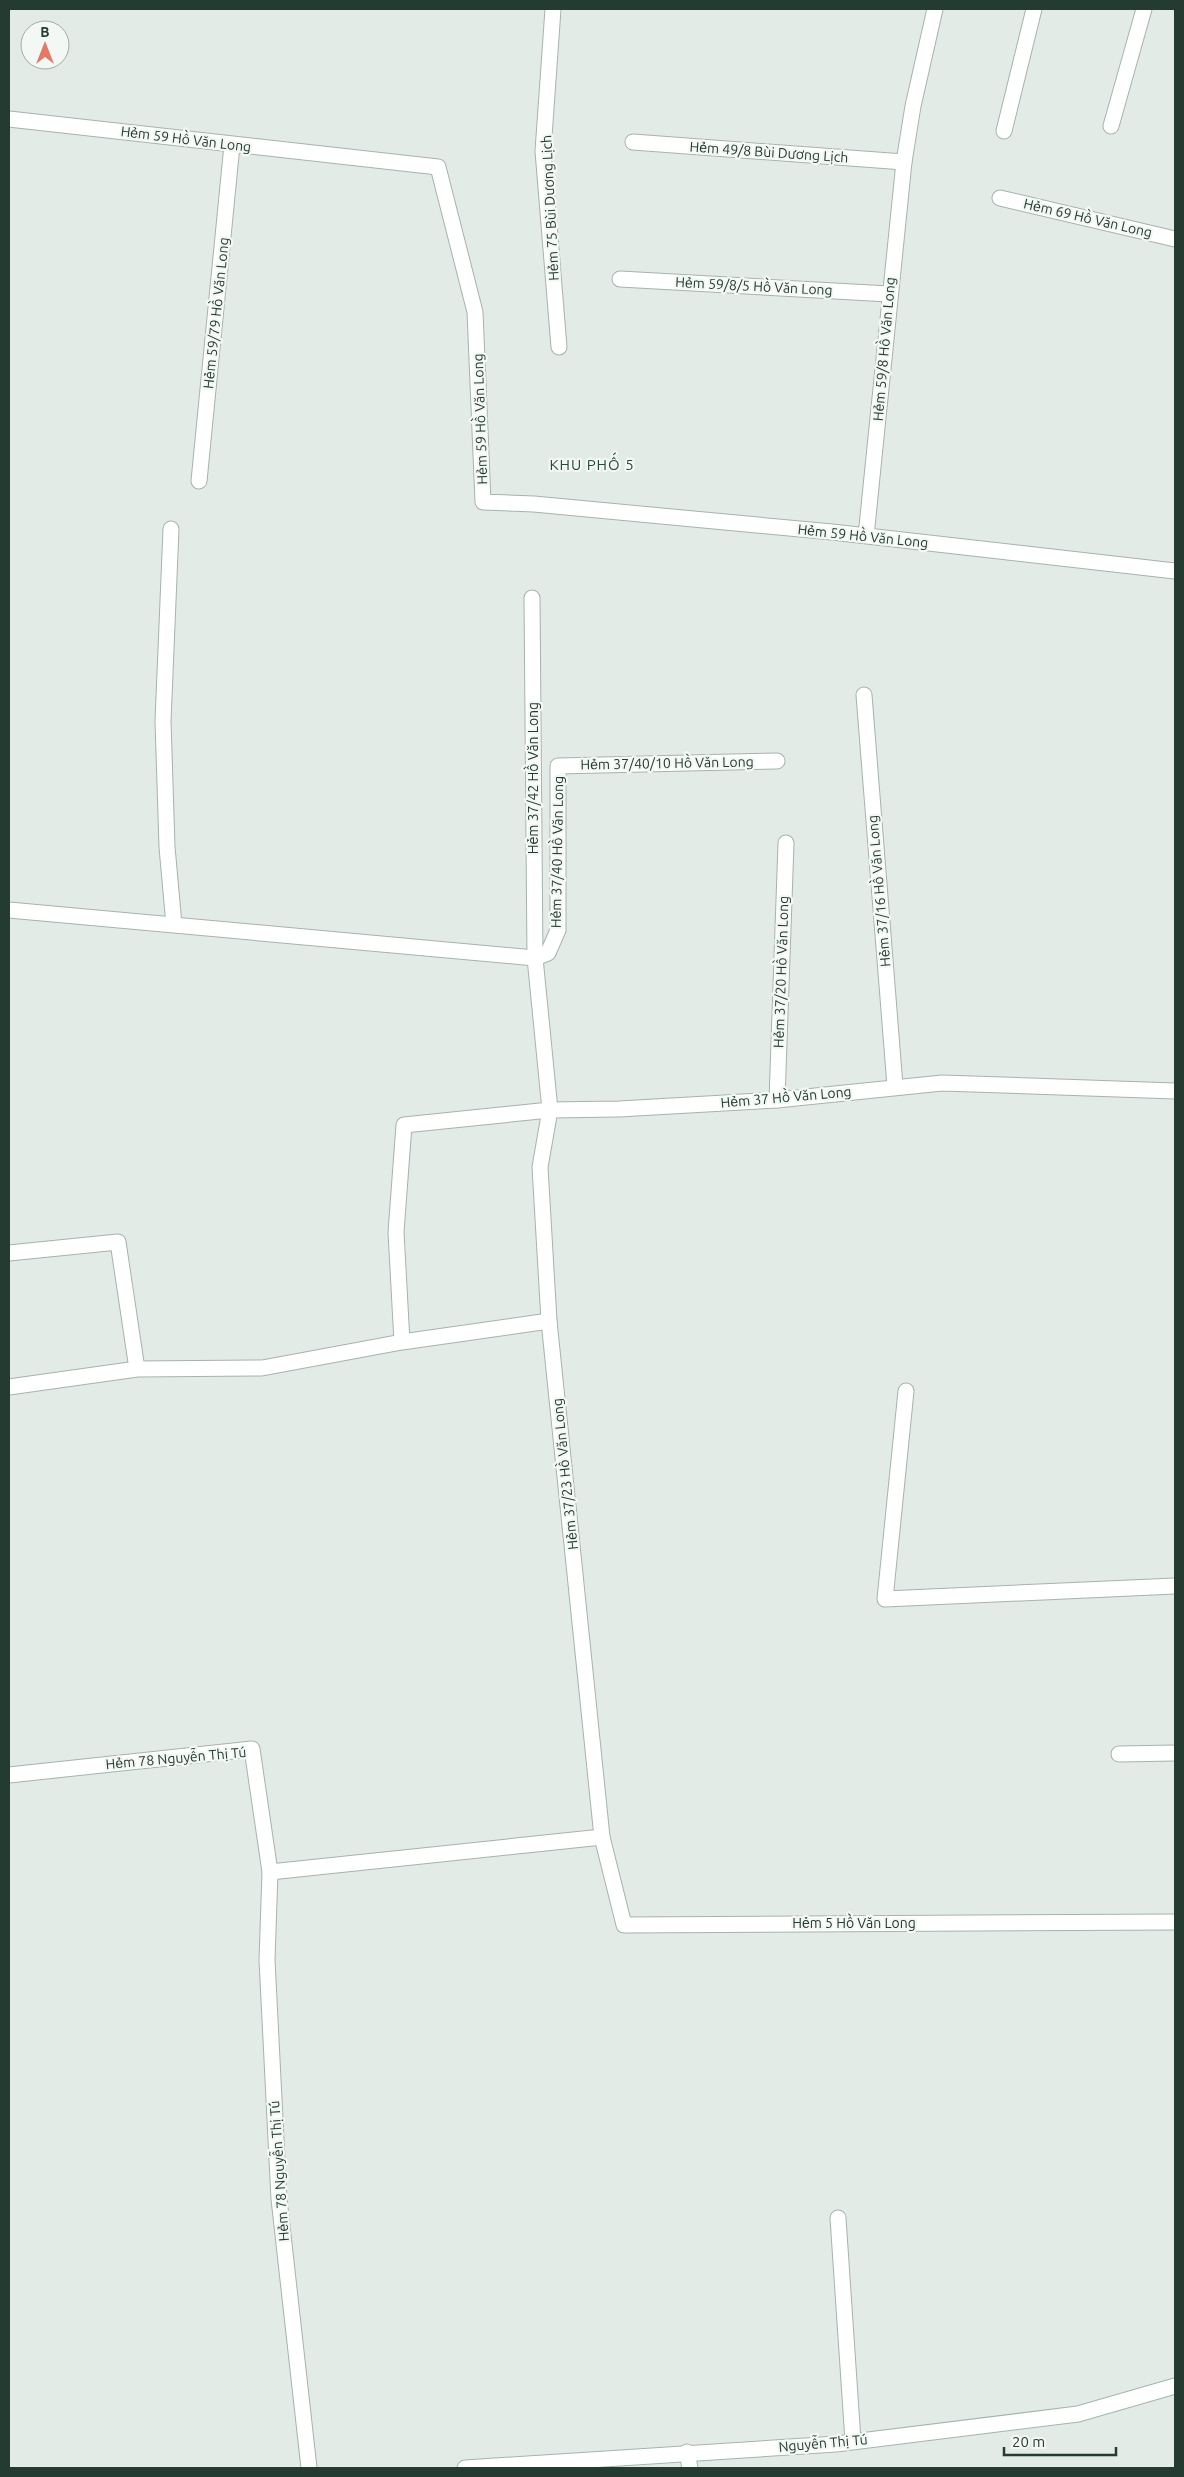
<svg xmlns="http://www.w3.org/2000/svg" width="1184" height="2477" font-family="Ubuntu,sans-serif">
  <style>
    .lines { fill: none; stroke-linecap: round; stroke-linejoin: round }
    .service-casing { stroke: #a6b3ad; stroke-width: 17 }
    .minor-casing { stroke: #a6b3ad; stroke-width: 17 }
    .secondary-casing { stroke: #a2b6ad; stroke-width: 17 }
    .service { stroke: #fff; stroke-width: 15 }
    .minor { stroke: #fff; stroke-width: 15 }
    .secondary { stroke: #fff; stroke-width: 15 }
    .labels { text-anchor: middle; stroke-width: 4.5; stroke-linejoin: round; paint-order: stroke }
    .street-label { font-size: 14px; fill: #243b32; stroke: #f3f8f5 }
    .neighbourhood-label { font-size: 15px; letter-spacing: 1px; fill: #224b3d; stroke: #f3f8f5 }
  </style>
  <rect width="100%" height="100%" fill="#e3ebe7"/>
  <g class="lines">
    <g class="service-casing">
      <path id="service" d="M553,9L543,151L559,347
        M1111,126L1144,9
        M1004,131L1034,9
        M633,142L904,162L913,106L935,9
        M1000,198L1175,239
        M199,481L232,145
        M532,598L535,958L548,953L558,930V766L777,761
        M777,1100L786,843
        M9,1253L118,1242L137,1369L262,1368L402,1342L549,1321
        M402,1342L396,1232L404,1125L550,1110
        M9,1387L137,1369
        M906,1391L885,1599L1175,1586
        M1119,1754L1175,1753
        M9,1775L252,1749L270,1872L267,1960L279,2199L309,2468
        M602,1837L624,1925L1175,1922
        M838,2218L853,2441"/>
    </g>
    <g class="minor-casing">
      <path id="minor" d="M9,119L438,167L475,312L483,502L534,504L832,532L1175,571
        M620,279L889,294
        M171,529L163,721L167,847L174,925
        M866,536L904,162
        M864,695L895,1086
        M9,910L535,958L550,1110L540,1167L549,1321L602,1837L270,1872
        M550,1110L619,1109L777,1100L942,1083L1175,1091
        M687,2452L690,2468"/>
    </g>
    <g class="secondary-casing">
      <path id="secondary" d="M465,2468L836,2444L1078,2414L1175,2386"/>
    </g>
    <use href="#service" class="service"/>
    <use href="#minor" class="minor"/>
    <use href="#secondary" class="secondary"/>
  </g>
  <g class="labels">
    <g class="street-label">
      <text transform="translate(186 139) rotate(7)" y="5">Hẻm 59 Hồ Văn Long</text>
      <text transform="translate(769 152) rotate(4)" y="5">Hẻm 49/8 Bùi Dương Lịch</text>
      <text transform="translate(550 208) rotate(-93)" y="5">Hẻm 75 Bùi Dương Lịch</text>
      <text transform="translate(1088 218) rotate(13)" y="5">Hẻm 69 Hồ Văn Long</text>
      <text transform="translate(754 286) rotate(3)" y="5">Hẻm 59/8/5 Hồ Văn Long</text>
      <text transform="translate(216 313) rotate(-84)" y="5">Hẻm 59/79 Hồ Văn Long</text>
      <text transform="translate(884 349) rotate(-85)" y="5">Hẻm 59/8 Hồ Văn Long</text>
      <text transform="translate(480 419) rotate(-92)" y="5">Hẻm 59 Hồ Văn Long</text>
      <text transform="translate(863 536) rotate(6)" y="5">Hẻm 59 Hồ Văn Long</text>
      <text transform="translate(667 763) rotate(-1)" y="5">Hẻm 37/40/10 Hồ Văn Long</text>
      <text transform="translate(533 778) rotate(-90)" y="5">Hẻm 37/42 Hồ Văn Long</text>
      <text transform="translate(557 852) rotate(-89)" y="5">Hẻm 37/40 Hồ Văn Long</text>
      <text transform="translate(879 891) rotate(-95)" y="5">Hẻm 37/16 Hồ Văn Long</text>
      <text transform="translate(781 972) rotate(-88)" y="5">Hẻm 37/20 Hồ Văn Long</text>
      <text transform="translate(786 1097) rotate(-5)" y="5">Hẻm 37 Hồ Văn Long</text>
      <text transform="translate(565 1474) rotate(-96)" y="5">Hẻm 37/23 Hồ Văn Long</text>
      <text transform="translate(176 1758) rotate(-5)" y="5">Hẻm 78 Nguyễn Thị Tú</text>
      <text x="854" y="1928">Hẻm 5 Hồ Văn Long</text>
      <text transform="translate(279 2171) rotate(-94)" y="5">Hẻm 78 Nguyễn Thị Tú</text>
      <text transform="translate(823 2443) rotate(-5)" y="5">Nguyễn Thị Tú</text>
    </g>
    <g class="neighbourhood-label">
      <text x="592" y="470">KHU PHỐ 5</text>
    </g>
  </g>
  <rect width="1184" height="2477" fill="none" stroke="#243b32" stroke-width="20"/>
  <g transform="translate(45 45)"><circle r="24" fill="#f3f8f5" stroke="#a0aca7"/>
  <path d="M0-4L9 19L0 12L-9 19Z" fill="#e47968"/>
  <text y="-8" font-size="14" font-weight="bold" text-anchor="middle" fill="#243b32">B</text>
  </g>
  <path d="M1004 2447v8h112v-8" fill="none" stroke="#243b32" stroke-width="2.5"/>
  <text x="1012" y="2447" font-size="15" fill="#243b32" stroke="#f3f8f5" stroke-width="4" paint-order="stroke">20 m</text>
</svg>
